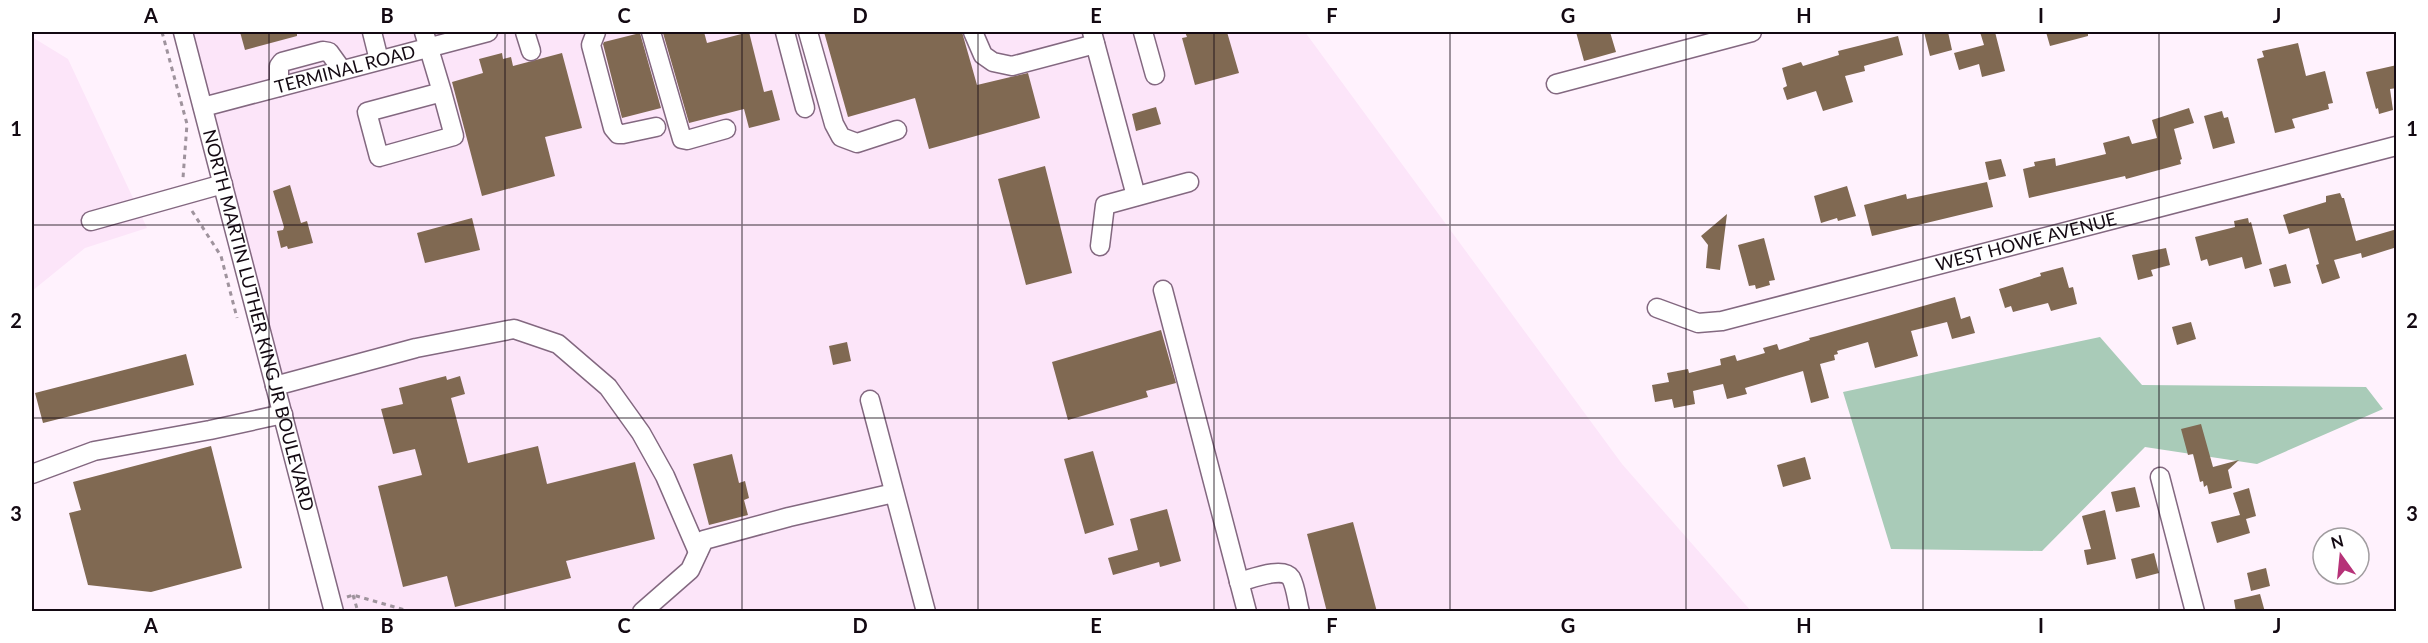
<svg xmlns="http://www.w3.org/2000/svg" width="2428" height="643" font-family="Lato,sans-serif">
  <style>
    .built { fill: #fce5f9 }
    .forest { fill: #a9cbb8 }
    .building { fill: #806952 }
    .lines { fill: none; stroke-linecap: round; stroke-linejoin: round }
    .minor-casing { stroke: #836880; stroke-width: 21 }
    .path { stroke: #9f939d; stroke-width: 3; stroke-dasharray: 4.5 4.5; stroke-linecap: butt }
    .minor { stroke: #fff; stroke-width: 18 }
    .grid { fill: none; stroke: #130912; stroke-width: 1.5; stroke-opacity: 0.55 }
    .labels { text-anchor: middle; stroke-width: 4.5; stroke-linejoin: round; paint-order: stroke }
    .street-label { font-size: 18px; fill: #130912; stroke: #fff }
    .neatline { fill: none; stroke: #130912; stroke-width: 2 }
    .grid-label { font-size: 20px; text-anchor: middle; font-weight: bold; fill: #130912 }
  </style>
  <rect width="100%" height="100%" fill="#fff2fd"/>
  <path class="built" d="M186,32H1305L1622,464L1751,611H334Z
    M32,37L68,59L147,228L85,248L32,291Z"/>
  <path class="forest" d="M2100,337L2142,385L2366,387L2383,409L2257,464L2145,447L2042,551L1891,549L1843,392Z"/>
  <path class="building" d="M240,32H297V36L245,50Z
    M670,32H704L707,43L749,32L764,92L772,90L780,120L749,128L744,109L689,123L663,33Z
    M824,32H962L977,85L1028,73L1040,118L929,149L915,98L848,117Z
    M1185,32H1227L1239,73L1195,85L1182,38L1187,37Z
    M1576,32H1610L1616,52L1584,61Z
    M1924,32H1948L1952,50L1930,56Z
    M1980,32H1995L2005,71L1982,77L1979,64L1959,70L1954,53L1984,45Z
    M2046,32H2088V36L2050,46Z
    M640,33L661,108L622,118L603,44L604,42Z
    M1898,36L1903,55L1864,66L1865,71L1845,76L1853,102L1823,111L1816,91L1787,100L1783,88L1787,86L1782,68L1801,62L1803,66L1839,55L1838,51Z
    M2298,43L2306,76L2325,71L2333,103L2328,104L2329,109L2292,119L2295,128L2275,133L2257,59L2264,57L2262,51Z
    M502,53L503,59L511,57L513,66L562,53L582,128L545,137L555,176L482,196L452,82L483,73L479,59Z
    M2397,65V88L2390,89L2393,110L2379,114L2378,108L2376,109L2366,72Z
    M1156,107L1161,124L1136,131L1132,114Z
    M2189,108L2194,123L2174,129L2182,159L2180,160L2181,164L2126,179L2125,176L2029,198L2023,169L2035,166L2034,162L2055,158L2056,166L2106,154L2103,143L2129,136L2132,144L2157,138L2152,120Z
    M2222,111L2224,118L2228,117L2235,143L2213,149L2204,116Z
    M2001,159L2006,176L1989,180L1985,162Z
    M1045,166L1072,273L1026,285L998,179Z
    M1987,182L1993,207L1872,236L1864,205L1906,194L1907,199Z
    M290,185L301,223L307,221L313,243L288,249L287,246L281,248L277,231L283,230L284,227L273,191Z
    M1847,186L1856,216L1838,221L1837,218L1821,223L1814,196Z
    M2340,193L2342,198H2344L2356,241L2397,229V247L2362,258L2361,253L2334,260L2340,278L2322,284L2316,265L2319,264L2309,228L2289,234L2283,215L2326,202V196Z
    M1727,214L1720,270L1706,268L1708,245L1701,236Z
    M472,218L480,250L425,263L417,233Z
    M2248,218L2249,223L2251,222L2262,264L2245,269L2242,257L2209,266L2207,259L2201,261L2195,237L2235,227L2234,221Z
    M1764,238L1775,280L1769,281L1770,285L1756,289L1755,285L1749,286L1738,245Z
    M2166,248L2170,265L2151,270L2153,276L2138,280L2132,255Z
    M2286,264L2291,283L2274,287L2269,269Z
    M2063,267L2069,288L2073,287L2077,304L2051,311L2048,303L2013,312L2011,306L2005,308L1999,289L2041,276L2040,273Z
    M1955,297L1961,319L1970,316L1975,333L1952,339L1947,322L1911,331L1918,356L1875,368L1868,342L1837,351L1838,354L1834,355L1835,360L1820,364L1829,398L1811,403L1803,371L1745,388L1747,394L1727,399L1723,384L1693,391L1695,404L1674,408L1672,399L1655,402L1652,385L1669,382L1667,373L1688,369L1689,373L1721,365L1720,359L1735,355L1737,361L1765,353L1763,348L1777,344L1779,350L1810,340L1809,338L1817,336Z
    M2191,322L2196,339L2177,345L2172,327Z
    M1161,330L1176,383L1146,391L1148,397L1068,420L1052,362Z
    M847,342L851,361L833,365L829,346Z
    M186,354L194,385L43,423L35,393Z
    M446,376L447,380L460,376L465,394L451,398L468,463L538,446L547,484L635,462L655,539L566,561L571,578L455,607L447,576L403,587L378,486L422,475L415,449L393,454L381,409L403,404L399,388Z
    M2201,424L2213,467L2239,460L2228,470L2232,488L2209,494L2207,485L2204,487L2203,481L2200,482L2193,454L2188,455L2181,429Z
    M211,446L242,568L151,592L88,585L69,513L81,510L73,482Z
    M1093,451L1114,525L1085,534L1064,459Z
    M732,454L739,483L745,481L749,498L744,500L748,515L709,525L693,464Z
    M1805,457L1811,479L1783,487L1777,465Z
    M2135,487L2140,507L2116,512L2111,492Z
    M2249,488L2256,516L2246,519L2250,533L2217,543L2211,522L2240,515L2233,493Z
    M1167,509L1181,561L1160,567L1159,562L1113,575L1108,558L1138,550L1130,519Z
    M2105,510L2116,559L2087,565L2084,550L2091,549L2082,516Z
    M1353,522L1377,612H1327L1307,534Z
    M2154,553L2159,573L2136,579L2131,559Z
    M2266,568L2270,586L2251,591L2247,573Z
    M2260,594L2265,612H2236L2234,600Z"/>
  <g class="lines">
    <g class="minor-casing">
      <g id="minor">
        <path id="s1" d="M183,32L334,612"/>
        <path d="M372,32L379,60"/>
        <path d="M424,32L442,92L367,112L379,157L454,136L442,92"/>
        <path d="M525,32L531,51"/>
        <path d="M596,32L591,45L613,128L618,134H623L656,127"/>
        <path d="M651,32L682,139L687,140L726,129"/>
        <path d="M785,32L805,108"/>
        <path d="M808,32L834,124L841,137L857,143L897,130"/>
        <path d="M973,32L983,55L993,62L1012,66L1095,44"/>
        <path d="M1092,32L1136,196"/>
        <path d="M1143,32L1155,75"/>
        <path d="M1556,84L1752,32"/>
        <path d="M279,87V66L282,62L323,51L329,52L342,70"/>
        <path id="s2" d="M203,107L488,32"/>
        <path d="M91,221L223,184"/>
        <path d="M1100,246L1105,205L1189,182"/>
        <path d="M1163,290L1247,612"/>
        <path id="s3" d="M1657,308L1698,323L1722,321L2396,146"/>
        <path d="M275,386L416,348L514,329L558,344L608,387L641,433L665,476L698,552"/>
        <path d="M870,400L926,612"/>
        <path d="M32,474L94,451L210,430L283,414"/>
        <path d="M2160,477L2195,612"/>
        <path d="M1239,582C1251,579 1283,566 1291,578C1296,587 1297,602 1300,612"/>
        <path d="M642,612L690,570L704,540L789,517L894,493"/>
      </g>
    </g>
    <path class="path" d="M162,32L187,124L183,178
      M192,211L221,256L237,318
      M353,595L358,612
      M347,597L353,595L412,612"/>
    <use href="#minor" class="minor"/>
  </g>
  <path class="grid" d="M269,32V612M505,32V612M742,32V612M978,32V612M1214,32V612M1450,32V612M1686,32V612M1923,32V612M2159,32V612M32,225H2396M32,418H2396"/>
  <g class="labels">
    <g class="street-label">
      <text dy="6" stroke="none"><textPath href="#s2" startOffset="147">TERMINAL ROAD</textPath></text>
      <text dy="6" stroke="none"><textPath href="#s3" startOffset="382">WEST HOWE AVENUE</textPath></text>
      <text dy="6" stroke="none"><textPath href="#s1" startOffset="298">NORTH MARTIN LUTHER KING JR BOULEVARD</textPath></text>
    </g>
  </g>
  <rect width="2428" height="643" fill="none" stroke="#ffffff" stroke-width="66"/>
  <g transform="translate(2341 556) rotate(345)"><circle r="28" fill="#ffffff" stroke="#a19da0" stroke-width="1.5"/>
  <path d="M0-4.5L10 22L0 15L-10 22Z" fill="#b63278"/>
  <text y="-9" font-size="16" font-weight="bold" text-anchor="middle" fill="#130912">N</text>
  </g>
  <rect x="33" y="33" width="2362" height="577" class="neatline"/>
  <g class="grid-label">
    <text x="151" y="23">A</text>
    <text x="387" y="23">B</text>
    <text x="624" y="23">C</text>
    <text x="860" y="23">D</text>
    <text x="1096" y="23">E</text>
    <text x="1332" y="23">F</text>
    <text x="1568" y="23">G</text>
    <text x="1804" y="23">H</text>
    <text x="2041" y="23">I</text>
    <text x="2277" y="23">J</text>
    <text x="16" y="136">1</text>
    <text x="2412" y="136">1</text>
    <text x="16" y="328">2</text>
    <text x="2412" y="328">2</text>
    <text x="16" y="521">3</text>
    <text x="2412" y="521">3</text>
    <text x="151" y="633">A</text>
    <text x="387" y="633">B</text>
    <text x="624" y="633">C</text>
    <text x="860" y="633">D</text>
    <text x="1096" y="633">E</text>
    <text x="1332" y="633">F</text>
    <text x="1568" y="633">G</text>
    <text x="1804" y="633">H</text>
    <text x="2041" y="633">I</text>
    <text x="2277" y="633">J</text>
  </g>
</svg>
